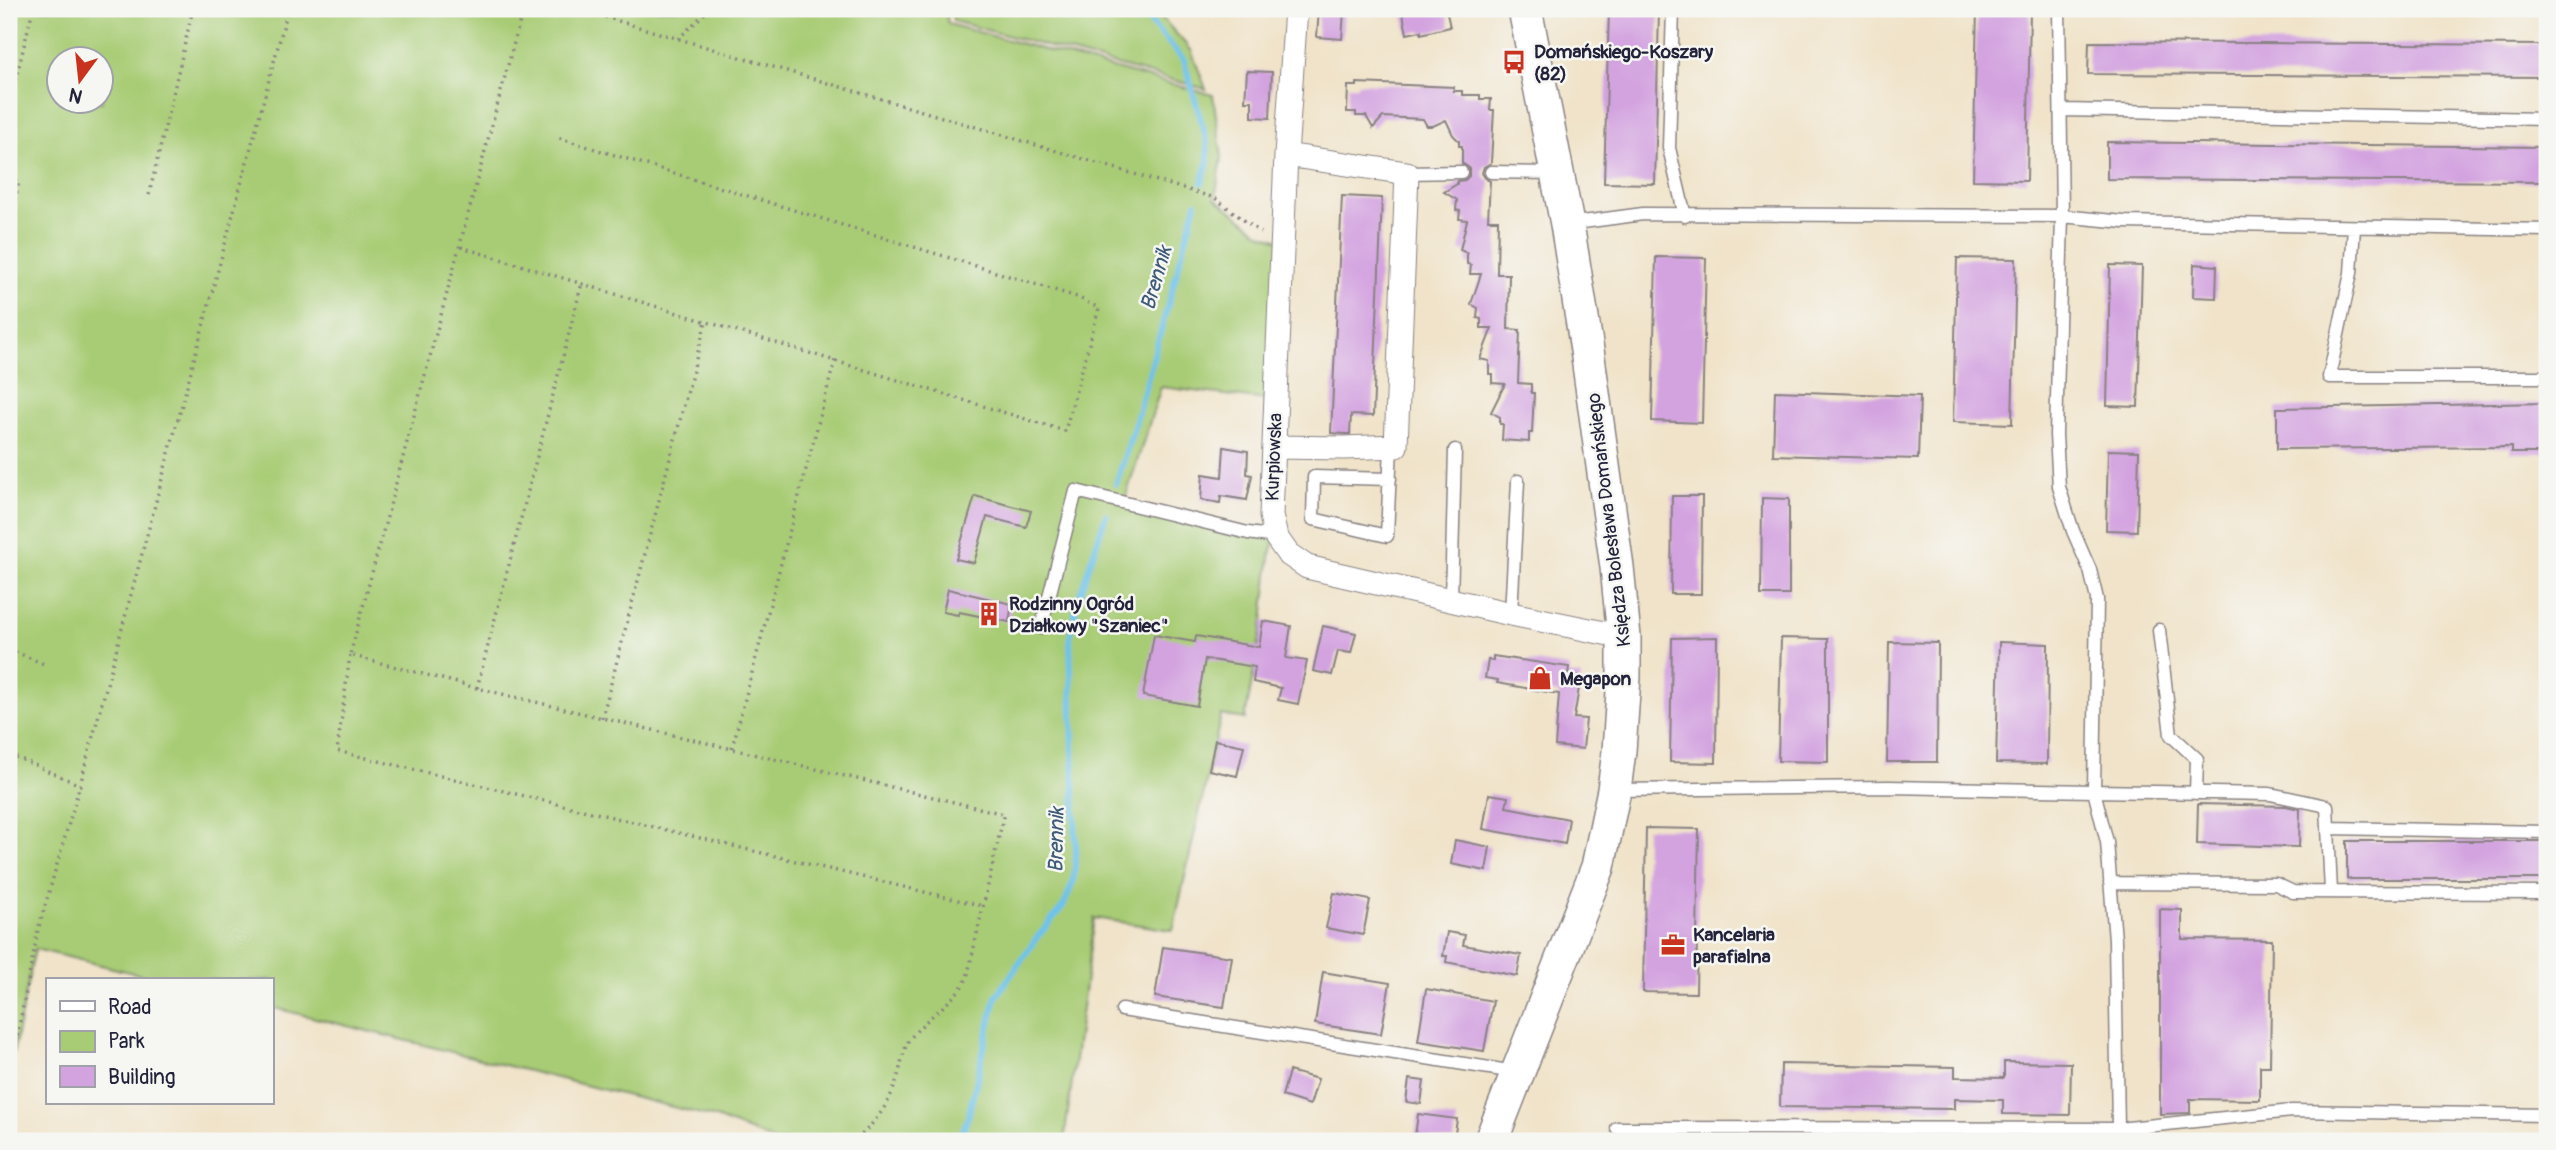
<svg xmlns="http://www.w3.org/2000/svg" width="2556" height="1150" font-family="Pangolin,sans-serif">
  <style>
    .green { fill: #a8cc75; stroke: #657758; stroke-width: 2; fill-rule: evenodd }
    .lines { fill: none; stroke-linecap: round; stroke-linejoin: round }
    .stream { stroke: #6fc2eb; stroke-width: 6 }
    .building { fill: #d3a3e0 }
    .lane-casing { stroke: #898282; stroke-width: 15 }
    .street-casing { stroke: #898282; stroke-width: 25 }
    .secondary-casing { stroke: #898282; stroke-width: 36 }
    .path { stroke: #898282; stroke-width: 3.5; stroke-dasharray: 2 5; stroke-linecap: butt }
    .lane { stroke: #fff; stroke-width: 12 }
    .street { stroke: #fff; stroke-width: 23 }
    .secondary { stroke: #fff; stroke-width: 33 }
    .labels { text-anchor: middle; stroke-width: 5; stroke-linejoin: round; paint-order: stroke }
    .poi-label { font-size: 19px; font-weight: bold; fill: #22223b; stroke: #f6f6f2; text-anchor: start }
    .street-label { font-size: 19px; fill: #22223b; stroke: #f6f6f2 }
    .water-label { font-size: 21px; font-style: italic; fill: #3d5a79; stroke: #f6f6f2 }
  </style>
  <rect width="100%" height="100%" fill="#f6f6f2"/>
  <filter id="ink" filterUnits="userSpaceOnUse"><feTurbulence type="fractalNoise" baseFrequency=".0143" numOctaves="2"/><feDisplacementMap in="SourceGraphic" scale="14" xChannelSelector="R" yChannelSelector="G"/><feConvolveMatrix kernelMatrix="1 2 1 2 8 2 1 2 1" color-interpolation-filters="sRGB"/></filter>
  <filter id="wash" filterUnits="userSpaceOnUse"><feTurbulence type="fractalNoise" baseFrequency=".00686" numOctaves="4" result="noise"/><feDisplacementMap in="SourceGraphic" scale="28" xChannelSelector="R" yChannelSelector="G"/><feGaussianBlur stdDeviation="1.57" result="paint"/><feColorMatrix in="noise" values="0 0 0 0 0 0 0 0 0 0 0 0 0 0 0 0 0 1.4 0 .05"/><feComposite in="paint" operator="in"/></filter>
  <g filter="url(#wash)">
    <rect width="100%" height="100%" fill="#f0e3c9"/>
    <path class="green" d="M9,9H946L948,24L1213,95L1222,158L1215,198L1262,234L1283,241L1274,401L1161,387L1124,502L1276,537L1270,557L1263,621L1245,719L1221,715L1173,930L1094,918L1064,1141H775L713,1117L271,1007V980H162L35,949L13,1054L9,1051ZM60,60H102V102H60Z
      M952,9H1154L1191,50L1206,89L953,21Z"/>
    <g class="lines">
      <path class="stream" d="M1139,9L1184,60L1207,142L1208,162L1202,183
        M1116,484L1135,424L1196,203
        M959,1141L968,1117L996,997L1035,940L1064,905L1073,882L1076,856L1070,638L1077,603L1106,515"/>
    </g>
    <g id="blocks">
      <path class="building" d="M1319,9L1344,11L1342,39L1317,37Z
        M1402,9H1446L1450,27L1421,34V31L1407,34Z
        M1609,9H1659L1655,184L1604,183Z
        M1977,9H2030L2027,181L1973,180Z
        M2089,42L2547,45V77L2088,74Z
        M1247,71L1272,72L1270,118L1252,117V101H1245Z
        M1357,83L1454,87L1453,91H1462V95H1480V99H1491L1490,110H1494L1491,163L1484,167L1482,173L1486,179L1490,181L1488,220H1498L1497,274H1509L1508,329L1520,330L1518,383L1531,384V393H1534L1532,433H1529V442L1502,440L1503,424H1500V417L1491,412L1505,384L1492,383V374H1489V361L1480,359L1492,328H1481V319L1477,318L1478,308L1471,304L1481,274H1470L1471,265L1467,264V253L1460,250L1467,220L1459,219L1460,211L1456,210L1457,200L1444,192L1457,184V181L1465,180L1469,176V168L1462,163V146H1459V141L1453,135L1446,120L1433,126H1427L1423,119L1383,117L1373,128L1366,116H1356V112H1347L1348,86H1357Z
        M2107,142L2547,147V182L2107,179Z
        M1342,196L1382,198L1373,416L1351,415L1350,434H1346L1331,433Z
        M1656,257L1706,258L1702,423L1652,421Z
        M1957,258L2016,259L2012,424L1953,422Z
        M2194,264L2217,266L2216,298L2193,297Z
        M2110,265L2142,266L2138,407L2107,406Z
        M1775,391L1920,396L1918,459L1773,455Z
        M2547,403V453H2511V447L2277,449V408Z
        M1224,447L1248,451L1247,474L1252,475L1247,500L1221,496L1220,503L1201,500L1203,474L1222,477Z
        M2108,450L2139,451L2137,531L2106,530Z
        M975,496L1031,511L1026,527L987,517L974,563L956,559Z
        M1672,496H1702L1701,594H1671Z
        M1762,498L1789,499V595H1761Z
        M948,589L1012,604L1009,622L959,612L958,615L943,612Z
        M1263,621L1291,626L1286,658L1307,661L1298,704L1278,700L1281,688L1253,682L1255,667L1205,659L1197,706L1143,696L1154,635L1195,642L1196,636L1259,647Z
        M1323,626L1356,633L1351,653L1338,651L1332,675L1313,671Z
        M1717,637L1716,763L1670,762L1672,638Z
        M1781,638L1828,639V762L1778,761Z
        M1889,642L1938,643L1937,762H1887Z
        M1999,642L2048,644L2047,764L1996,763Z
        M1493,656L1569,667L1568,674L1581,676L1574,718L1586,719L1583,749L1555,746L1559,694L1497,683L1498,680L1485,678L1488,660L1493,661Z
        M1215,740L1244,746L1237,776L1209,770Z
        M1489,794L1508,797L1506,807L1569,819L1565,844L1483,829Z
        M2198,804L2286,806L2300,809L2299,847L2197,844Z
        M1646,828L1699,829L1696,993L1643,992Z
        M1455,840L1490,847L1486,871L1451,864Z
        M2347,841H2547V879H2347Z
        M1334,893L1370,900L1363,935L1326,928Z
        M2160,909L2182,910V939L2272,940L2270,1066H2260V1100L2190,1099V1113L2160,1114Z
        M1447,932L1465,935L1463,945L1521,955L1517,976L1446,962L1447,956H1443Z
        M1163,947L1232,957L1224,1007L1155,997Z
        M1323,972L1390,983L1381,1034L1315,1024Z
        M1426,989L1493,1001L1484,1051L1418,1041Z
        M2004,1062L2071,1063L2070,1115L2003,1114V1100L1954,1099V1109L1780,1107L1781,1064L1955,1067V1077L2004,1078Z
        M1289,1071L1318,1079L1310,1105L1282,1096Z
        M1409,1079L1424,1081L1421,1104L1406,1102Z
        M1418,1114L1457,1119L1454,1141L1415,1136Z"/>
    </g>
  </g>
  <g filter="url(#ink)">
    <use href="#blocks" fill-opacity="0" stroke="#898282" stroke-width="2"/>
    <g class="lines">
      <g class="lane-casing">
        <path id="lane" d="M1673,9L1669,148L1685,216
          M2059,9L2062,216L2124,222L2547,230
          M2061,110L2547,119
          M1491,172L1554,173
          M1407,173L1461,172
          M1568,224L1643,214L2062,216L2056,435L2059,487L2073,531L2090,570L2097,599L2094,791L1889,787L1615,790
          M2354,227L2351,273L2329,377H2547
          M1390,479L1314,477L1313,519L1387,536L1391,446
          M1451,600L1455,450
          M1511,614L1518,481
          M1041,628L1076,491L1248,533L1276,537
          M2159,630L2171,735L2197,759L2196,793
          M2328,828L2547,832
          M2110,883L2276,884L2293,892L2547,893
          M1122,1010L1515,1072
          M1617,1128L2118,1129L2115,940L2107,842L2094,791L2270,794L2327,806L2331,892
          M2118,1129L2292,1111L2547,1115"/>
      </g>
      <g class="street-casing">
        <path id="street" d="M1296,9L1286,155L1271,516L1276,537L1288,554L1307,567L1511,614L1624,637
          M1274,447L1344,448L1396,446L1407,173L1286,155"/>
      </g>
      <g class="secondary-casing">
        <path id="secondary" d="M1491,1141L1598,867L1614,790L1619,751L1624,677V637L1617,567L1587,350L1567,224L1525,9"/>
      </g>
      <path class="path" d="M523,9L350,655L477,688L1004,814L967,978C953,1005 924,1017 908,1042C902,1053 901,1067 897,1079C889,1105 875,1123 855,1141
        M578,9L1215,198L1261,233
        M678,39L709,9
        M9,107L33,9
        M9,176L19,182L9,228
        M149,195L193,9
        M461,247L1065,431L1099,308L1077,297L556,137
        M9,649L44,664
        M350,655L337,751L983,906
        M477,688L582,283
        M602,718L706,321
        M732,748L835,360
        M9,754L80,785L288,9
        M9,1077L38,930L80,785"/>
      <use href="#lane" class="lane"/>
      <use href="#street" class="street"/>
      <use href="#secondary" class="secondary"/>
    </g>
  </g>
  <defs>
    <g id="bus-bare" transform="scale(1.89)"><path d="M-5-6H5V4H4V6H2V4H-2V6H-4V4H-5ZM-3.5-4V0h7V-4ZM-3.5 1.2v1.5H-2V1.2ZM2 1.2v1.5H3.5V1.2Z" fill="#c8321e" stroke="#f6f6f2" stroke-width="2.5" paint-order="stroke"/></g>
    <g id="building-bare" transform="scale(1.89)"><path d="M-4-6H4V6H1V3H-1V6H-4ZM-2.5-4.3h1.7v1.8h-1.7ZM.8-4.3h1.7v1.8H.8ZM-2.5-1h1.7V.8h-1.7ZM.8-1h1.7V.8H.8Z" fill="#c8321e" stroke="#f6f6f2" stroke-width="2.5" paint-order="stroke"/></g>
    <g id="shop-bare" transform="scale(1.89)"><path d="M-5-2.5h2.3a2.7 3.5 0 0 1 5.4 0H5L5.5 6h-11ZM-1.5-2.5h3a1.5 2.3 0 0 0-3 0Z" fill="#c8321e" stroke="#f6f6f2" stroke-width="2.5" paint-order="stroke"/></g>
    <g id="office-bare" transform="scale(1.89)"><path d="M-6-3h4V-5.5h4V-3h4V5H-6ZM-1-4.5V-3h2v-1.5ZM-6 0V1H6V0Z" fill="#c8321e" stroke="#f6f6f2" stroke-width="2.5" paint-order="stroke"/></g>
  </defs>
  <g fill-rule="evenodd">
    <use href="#bus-bare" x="1514" y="62"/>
    <use href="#building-bare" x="989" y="614"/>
    <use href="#shop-bare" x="1540" y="678"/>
    <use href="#office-bare" x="1673" y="945"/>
  </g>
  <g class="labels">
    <g class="poi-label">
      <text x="1534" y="58">Domańskiego-Koszary<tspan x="1534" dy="22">(82)</tspan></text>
      <text x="1009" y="610">Rodzinny Ogród<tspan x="1009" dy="22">Działkowy "Szaniec"</tspan></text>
      <text x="1560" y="685">Megapon</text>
      <text x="1693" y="941">Kancelaria<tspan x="1693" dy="22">parafialna</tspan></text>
    </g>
    <g class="street-label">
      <text transform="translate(1273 457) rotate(-88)" y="7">Kurpiowska</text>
      <text transform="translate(1608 520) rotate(-97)" y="7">Księdza Bolesława Domańskiego</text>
    </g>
    <g class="water-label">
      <text transform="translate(1156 278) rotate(-74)" y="7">Brennik</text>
      <text transform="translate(1056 840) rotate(-89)" y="7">Brennik</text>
    </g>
  </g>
  <rect width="2556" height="1150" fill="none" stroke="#f6f6f2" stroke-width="35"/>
  <rect x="46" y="978" width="228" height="126" fill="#f6f6f2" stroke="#a1a1a9" stroke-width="2"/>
  <rect x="60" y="1001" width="35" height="10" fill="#ffffff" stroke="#a1a1a9" stroke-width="2"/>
  <text x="108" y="1014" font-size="21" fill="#22223b">Road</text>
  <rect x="60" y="1031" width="35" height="21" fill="#a8cc75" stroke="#a1a1a9" stroke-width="2"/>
  <text x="108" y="1048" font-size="21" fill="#22223b">Park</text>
  <rect x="60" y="1066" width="35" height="21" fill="#d3a3e0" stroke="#a1a1a9" stroke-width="2"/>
  <text x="108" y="1084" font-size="21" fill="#22223b">Building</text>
  <g transform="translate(80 80) rotate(195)"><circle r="33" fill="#f6f6f2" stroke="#a1a1a9" stroke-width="2"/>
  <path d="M0-5L12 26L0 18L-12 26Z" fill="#c8321e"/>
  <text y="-10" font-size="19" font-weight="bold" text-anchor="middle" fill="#22223b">N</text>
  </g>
</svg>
